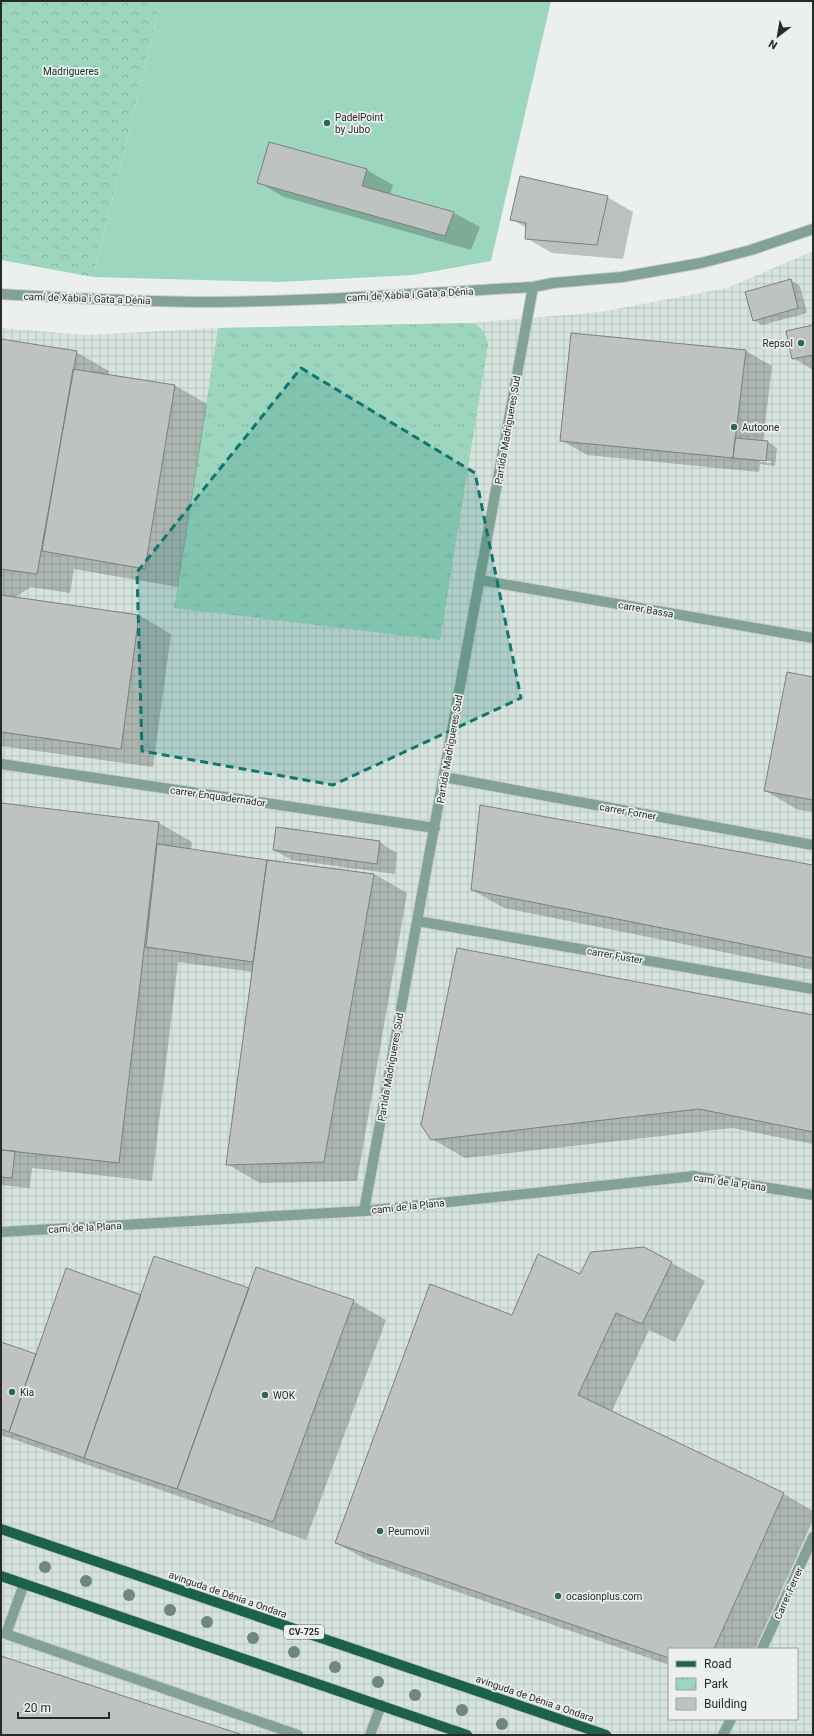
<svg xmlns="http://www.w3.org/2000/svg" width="814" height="1736" font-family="Roboto,sans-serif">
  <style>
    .industrial { fill: url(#industrial-grid); fill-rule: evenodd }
    .grass { fill: url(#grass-tufts) }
    .park { fill: url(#park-crowns) }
    .garden { fill: #9dd6bf }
    .shadow { fill: #0003; fill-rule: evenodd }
    .building { fill: #bec2c0; stroke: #7b807e }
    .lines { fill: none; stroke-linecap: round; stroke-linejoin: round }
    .lane-casing { stroke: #c8cccb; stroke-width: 12 }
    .street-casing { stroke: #c8cccb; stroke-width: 12 }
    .primary-casing { stroke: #c8cccb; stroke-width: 12 }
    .lane { stroke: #81a294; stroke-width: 10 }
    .street { stroke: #81a294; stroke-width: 10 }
    .primary { stroke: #1b614b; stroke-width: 10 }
    .tree { fill: #70877f }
    .marked { fill: #0f766e; fill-opacity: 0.2; stroke: #0f766e; stroke-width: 3; stroke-dasharray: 8 5; stroke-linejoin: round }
    .poi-dot { fill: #2c6954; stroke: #ebf0ee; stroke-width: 1.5 }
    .labels { text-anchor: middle; stroke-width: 3.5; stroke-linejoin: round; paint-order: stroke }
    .shield { fill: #ebf0ee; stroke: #626564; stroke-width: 1 }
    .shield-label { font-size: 9px; font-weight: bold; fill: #282a29 }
    .park-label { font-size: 10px; fill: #0b3125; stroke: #ebf0ee }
    .poi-label { font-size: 10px; fill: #282a29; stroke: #ebf0ee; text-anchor: start }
    .street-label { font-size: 10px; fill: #282a29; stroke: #ebf0ee }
  </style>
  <defs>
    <pattern id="industrial-grid" width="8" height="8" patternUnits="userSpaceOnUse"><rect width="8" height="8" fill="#d7e4de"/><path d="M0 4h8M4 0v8" fill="none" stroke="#b9c4be"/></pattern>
    <pattern id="grass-tufts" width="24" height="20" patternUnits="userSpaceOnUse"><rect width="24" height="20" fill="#9dd6bf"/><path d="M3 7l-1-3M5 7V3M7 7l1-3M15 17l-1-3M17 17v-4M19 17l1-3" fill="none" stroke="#87b8a4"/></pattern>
    <pattern id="park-crowns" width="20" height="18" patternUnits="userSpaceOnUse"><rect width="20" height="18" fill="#9dd6bf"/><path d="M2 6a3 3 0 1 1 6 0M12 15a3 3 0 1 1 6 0" fill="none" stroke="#87b8a4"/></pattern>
  </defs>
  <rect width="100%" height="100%" fill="#ebf0ee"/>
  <path class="industrial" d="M813,251V1735H1V328L86,335L218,328L468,323L600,312L727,288ZM669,1649H797V1719H669Z"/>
  <path class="grass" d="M468,323C480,323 487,334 488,345L440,640L174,608L218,328Z"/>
  <path class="park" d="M1,1H161L93,277L1,260Z"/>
  <path class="garden" d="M161,1H551L491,261L413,275L279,282L93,277Z"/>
  <path class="shadow" d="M269,143L367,170L393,185L390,195L454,213L480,227L471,250L284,197L258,182Z
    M607,197L633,212L623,259L552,253L526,238L527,228L511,219Z
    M791,280L800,286L807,313L762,325L754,320Z
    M813,326V370L793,358Z
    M572,334L746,351L772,366L763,442H768L777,448L775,466L760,464L759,472L587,455L561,440ZM760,460L771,461V463L760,462Z
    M1,340L76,352L109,371L108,376L174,385L207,404L178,587L74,569L70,593L31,587L14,598L139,615L171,634L153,767L1,746Z
    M813,678V812L798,810L766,791Z
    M1,804L159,823L192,842L191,850L374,874L407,893L357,1181L260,1183L227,1164L253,972L178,962L152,1181L32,1168L30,1188L1,1185Z
    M379,842L397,853L395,874L292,860L274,850Z
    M813,866V970L504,908L472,890Z
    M813,1016V1144L732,1128L465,1158L432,1139Z
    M644,1248L705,1281L675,1342L649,1330L612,1411L784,1494L813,1511V1520L755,1649H669V1665L369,1561L336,1543L513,1316L581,1275Z
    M250,1290L353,1301L386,1320L306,1540L1,1435V1343L36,1356L141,1296Z"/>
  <path class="building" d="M269,142L367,169L362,186L454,212L445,236L257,183Z
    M520,176L608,196L597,245L525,239L526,223L510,220Z
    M791,279L798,308L753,321L745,292Z
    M813,325V355L792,359L786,331Z
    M571,333L746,350L733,458L560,441Z
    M1,339L77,351L37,574L1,569Z
    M73,369L175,385L145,569L42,551Z
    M735,438L768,441L766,461L733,458Z
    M1,595L139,615L121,749L1,732Z
    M787,672L813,677V800L764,791Z
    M1,803L159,822L119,1163L1,1150Z
    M480,805L813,865V958L471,890Z
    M276,827L380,841L377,864L273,850Z
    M157,844L267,860L253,962L146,947Z
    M267,860L374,874L324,1162L226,1165Z
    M457,948L813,1015V1132L699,1109L431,1140L421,1125Z
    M1,1150L15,1151L12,1178L1,1177Z
    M644,1247L672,1262L642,1324L616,1313L578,1395L784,1493L714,1649H669V1658L335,1543L430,1284L512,1315L538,1254L580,1274L591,1252Z
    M154,1256L249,1288L177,1489L84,1458Z
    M256,1267L354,1300L273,1522L177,1489Z
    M66,1268L141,1295L84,1458L9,1432Z
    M1,1342L36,1354L9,1432L1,1429Z
    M1,1656L243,1735H1Z"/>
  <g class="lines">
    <g class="lane-casing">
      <path id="lane" d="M24,1584L6,1634L298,1735
        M370,1735L381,1705"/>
    </g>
    <g class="street-casing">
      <path id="street" d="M1,294C72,298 142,302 213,302C320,301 427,293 533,287L553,283L622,277L701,263L751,250L813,229
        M480,580L813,638
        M1,764L435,828
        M444,777L813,845
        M417,921L813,989
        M364,1211L533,287
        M1,1232L364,1211L694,1176L813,1195
        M762,1649L813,1537
        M723,1735L731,1719"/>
    </g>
    <g class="primary-casing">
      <path id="primary" d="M1,1529L606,1735
        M1,1576L467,1735"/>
    </g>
    <use href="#lane" class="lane"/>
    <use href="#street" class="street"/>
    <use href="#primary" class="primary"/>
  </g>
  <g class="tree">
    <circle cx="45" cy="1567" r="6"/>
    <circle cx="86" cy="1581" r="6"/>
    <circle cx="129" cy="1595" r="6"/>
    <circle cx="170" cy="1610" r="6"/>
    <circle cx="207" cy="1622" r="6"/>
    <circle cx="253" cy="1638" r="6"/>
    <circle cx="294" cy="1652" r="6"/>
    <circle cx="335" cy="1667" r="6"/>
    <circle cx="378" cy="1682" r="6"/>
    <circle cx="415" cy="1695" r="6"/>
    <circle cx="462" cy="1710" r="6"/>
    <circle cx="502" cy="1724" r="6"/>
  </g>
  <path class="marked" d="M301,368L475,473L521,698L333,785L142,751L137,572Z"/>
  <g class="poi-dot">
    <circle cx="327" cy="123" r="4"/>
    <circle cx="801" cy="343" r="4"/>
    <circle cx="734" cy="427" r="4"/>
    <circle cx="12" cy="1392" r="4"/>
    <circle cx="265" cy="1395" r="4"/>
    <circle cx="380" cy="1531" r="4"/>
    <circle cx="558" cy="1596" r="4"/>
  </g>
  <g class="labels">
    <rect class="shield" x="284" y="1625" width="40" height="14" rx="3"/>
    <g class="shield-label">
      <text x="304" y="1635">CV-725</text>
    </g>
    <g class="park-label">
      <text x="71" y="75">Madrigueres</text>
    </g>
    <g class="poi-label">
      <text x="335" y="121">PadelPoint<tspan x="335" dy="12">by Jubo</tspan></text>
      <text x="793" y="347" text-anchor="end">Repsol</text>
      <text x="742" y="431">Autoone</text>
      <text x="20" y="1396">Kia</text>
      <text x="273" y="1399">WOK</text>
      <text x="388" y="1535">Peumovil</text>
      <text x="566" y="1600">ocasionplus.com</text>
    </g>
    <g class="street-label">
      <text transform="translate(410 294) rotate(-3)" y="4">camí de Xàbia i Gata a Dénia</text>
      <text transform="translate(87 298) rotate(2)" y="4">camí de Xàbia i Gata a Dénia</text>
      <text transform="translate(507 430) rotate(-80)" y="4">Partida Madrigueres Sud</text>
      <text transform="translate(646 609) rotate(10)" y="4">carrer Bassa</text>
      <text transform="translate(449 749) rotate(-80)" y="4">Partida Madrigueres Sud</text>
      <text transform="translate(218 796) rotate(8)" y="4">carrer Enquadernador</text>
      <text transform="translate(628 811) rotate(10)" y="4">carrer Forner</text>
      <text transform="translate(615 955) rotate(10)" y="4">carrer Fuster</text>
      <text transform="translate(390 1067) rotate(-80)" y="4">Partida Madrigueres Sud</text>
      <text transform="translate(730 1182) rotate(8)" y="4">camí de la Plana</text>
      <text transform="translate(408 1206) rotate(-6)" y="4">camí de la Plana</text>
      <text transform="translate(85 1227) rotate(-3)" y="4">camí de la Plana</text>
      <text transform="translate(788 1593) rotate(-66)" y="4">Carrer Ferrer</text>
      <text transform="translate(228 1594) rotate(19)" y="4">avinguda de Dénia a Ondara</text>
      <text transform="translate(535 1698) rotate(19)" y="4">avinguda de Dénia a Ondara</text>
    </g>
  </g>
  <rect width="814" height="1736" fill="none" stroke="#282a29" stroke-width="4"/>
  <rect x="668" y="1648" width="130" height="72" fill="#ebf0ee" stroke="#9da19f"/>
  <rect x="676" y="1661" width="20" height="6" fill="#1b614b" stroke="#9da19f"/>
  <text x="704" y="1668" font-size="12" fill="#282a29">Road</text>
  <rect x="676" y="1678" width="20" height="12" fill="url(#park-crowns)" stroke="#9da19f"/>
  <text x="704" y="1688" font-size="12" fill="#282a29">Park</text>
  <rect x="676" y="1698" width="20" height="12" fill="#bec2c0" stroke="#9da19f"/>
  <text x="704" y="1708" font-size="12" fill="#282a29">Building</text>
  <g transform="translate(778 36) rotate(211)" stroke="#ebf0ee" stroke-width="3" paint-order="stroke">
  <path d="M0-3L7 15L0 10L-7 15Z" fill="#282a29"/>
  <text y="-6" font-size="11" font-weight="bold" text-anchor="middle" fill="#282a29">N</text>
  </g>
  <path d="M18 1712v6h91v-6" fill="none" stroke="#282a29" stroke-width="2"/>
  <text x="24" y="1712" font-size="12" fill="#282a29" stroke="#ebf0ee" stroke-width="3" paint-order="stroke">20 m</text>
</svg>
